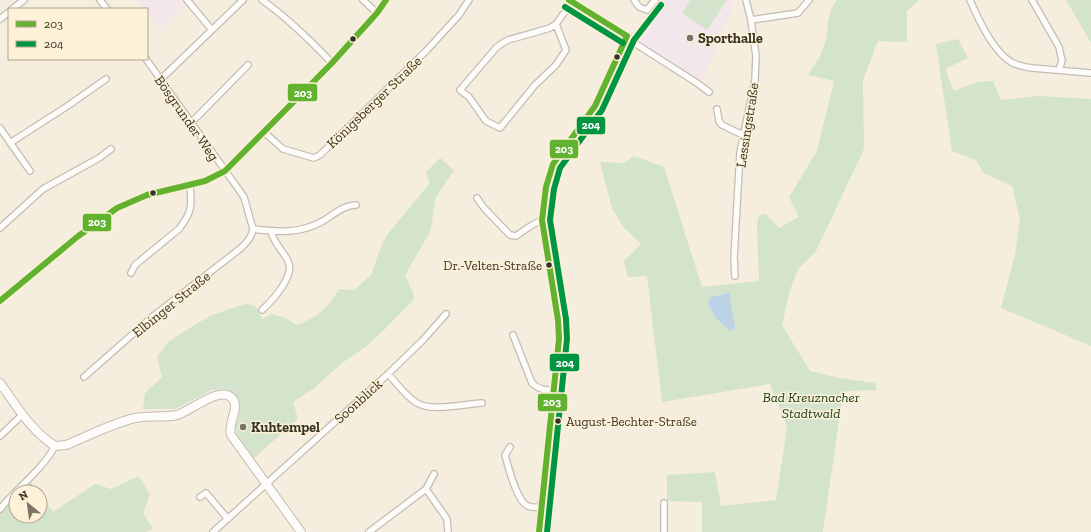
<svg xmlns="http://www.w3.org/2000/svg" width="1091" height="532" font-family="'Zilla Slab',serif">
  <style>
    .education { fill: #f3e7eb }
    .green { fill: #d3e3cc }
    .water { fill: #bcd3e7 }
    .lines { fill: none; stroke-linecap: round; stroke-linejoin: round }
    .street-casing { stroke: #c3bdb0; stroke-width: 8 }
    .secondary-casing { stroke: #c3bdb0; stroke-width: 10 }
    .street { stroke: #fefcfa; stroke-width: 5.5 }
    .secondary { stroke: #fefcfa; stroke-width: 8 }
    .bus-1-casing { stroke: #fdf1d7; stroke-width: 9 }
    .bus-2-casing { stroke: #fdf1d7; stroke-width: 9 }
    .bus-1 { stroke: #62b22f; stroke-width: 6 }
    .bus-2 { stroke: #009641; stroke-width: 6 }
    .poi-dot { fill: #7b7467; stroke: #fdf1d7; stroke-width: 1.5 }
    .bus-dot { fill: #393326; stroke: #fdf1d7; stroke-width: 1.5 }
    .labels { text-anchor: middle; stroke-width: 3; stroke-linejoin: round; paint-order: stroke }
    .bus-label { font-size: 13px; fill: #393326; stroke: #fdf1d7; text-anchor: end }
    .poi-label { font-size: 14px; font-weight: bold; fill: #393326; stroke: #fdf1d7; text-anchor: start }
    .street-label { font-size: 14px; fill: #393326; stroke: #fdf1d7 }
    .park-label { font-size: 14px; font-style: italic; fill: #0f3c1c; stroke: #fdf1d7 }
    .line-badge { stroke: #fdf1d7; stroke-width: 1.5 }
    .badge-label { font-size: 11px; text-anchor: middle; font-weight: bold; fill: #fff }
  </style>
  <rect width="100%" height="100%" fill="#f5eedf"/>
  <path class="education" d="M137,0H181L185,5L161,29L147,12V9H144Z
    M662,0H735L703,81L642,45L633,38Z"/>
  <path class="green" d="M690,0H727L707,30L682,13Z
    M837,0H919L907,11V42L878,41L863,80L864,149L816,251L799,268L795,277L790,290L782,325L810,371L840,378L875,383L877,390L847,391L843,393L823,532H702V502L667,501V475L715,472L721,506L776,500L787,427L770,384L662,402L647,276L628,277L624,261L641,244L623,227L612,208L600,162L624,163L634,156L664,167L702,287L759,281L757,224L759,215L766,214L779,228L799,217L789,197L817,151L834,81L808,75C816,63 823,53 826,39C829,23 827,13 837,0Z
    M1066,0H1091V43Z
    M958,39L968,58L945,69L954,91L977,82L993,81L1001,100L1038,96L1091,99V346L1001,308L1015,254L1020,220L1012,186L984,173L976,160L952,151L936,44Z
    M440,158L454,170L435,199L431,230L405,275L415,298L382,332L365,347L342,363L313,389L293,402L298,419L254,458L238,436L235,427L239,415L240,403L235,394L225,389L212,390L175,409H143L145,393L162,377L157,357L168,342L196,324L212,315L245,304L255,306L262,319L272,314L285,318L297,325C319,316 327,309 339,289L354,290L371,275L382,244L387,235L430,183L426,172Z
    M139,476L150,495L143,513L153,529L146,532H0V512L16,494V516H40V495L53,512L95,484L111,489Z
    M30,481L38,492H18Z"/>
  <path class="water" d="M729,293L735,328L730,331L717,319L708,304L711,297Z"/>
  <g class="lines">
    <g class="street-casing">
      <path id="street" d="M100,0L107,9
        M187,0L212,30
        M262,0C288,18 310,40 332,63
        M363,0L377,13
        M569,0L627,36L639,46L697,83L709,92
        M634,0L639,7L647,10L655,0
        M970,0C978,19 993,51 1011,62C1018,66 1025,67 1032,68L1091,73
        M1032,0L1059,47L1062,61L1059,70
        M12,9L24,0
        M0,19L9,12
        M751,20L798,13L809,0
        M556,24L566,50L556,65L535,85L500,128L486,121L469,97L460,90L496,48L501,44L508,40L550,28L556,24L572,2
        M160,80L243,0
        M717,109L719,121L722,125L743,135
        M191,123L248,65
        M0,128L30,171
        M264,132L283,149L314,158L320,155L427,50L459,15L469,0
        M10,143L69,105L106,79
        M477,198L484,208L510,235L516,236L532,225L542,220
        M0,228L43,189L99,158L111,149
        M253,229C278,232 300,234 323,221C333,215 344,205 356,205
        M131,273L135,265L179,229C192,212 192,206 190,185
        M735,276L734,258L740,152L755,80L756,56L751,20L746,0
        M0,301L77,237L117,208L147,195L205,181L225,171L332,63L377,13L386,0
        M262,310C272,301 296,275 288,261C283,251 273,242 271,231
        M513,335L532,383C539,390 545,390 555,390
        M388,374C397,383 405,396 417,403C431,412 465,404 482,403
        M84,377L151,318L241,248C247,242 252,237 253,229L244,197L146,59
        M0,436L23,414
        M510,447L505,455C508,466 517,502 528,506C531,508 537,507 541,507
        M426,489L447,519L448,532
        M200,497L206,493L228,519
        M0,509C17,488 43,469 55,446
        M213,532L388,374L423,340L446,314
        M369,532L426,489L434,474
        M539,532L541,507L550,433L559,339L558,320L542,220L546,187L553,164L595,106L627,36
        M664,532V503"/>
    </g>
    <g class="secondary-casing">
      <path id="secondary" d="M0,383C16,405 31,431 55,446L66,445C88,436 113,423 135,418C149,415 163,418 177,415C191,411 220,385 232,398C241,407 227,423 231,435L301,532"/>
    </g>
    <use href="#street" class="street"/>
    <use href="#secondary" class="secondary"/>
    <g class="bus-1-casing">
      <path id="bus-1" d="M569,0L627,36
        M0,301L77,237L117,208L147,195L205,181L225,171L332,63L377,13L386,0
        M539,532L559,339L558,320L542,220L546,187L553,164L595,106L627,36"/>
    </g>
    <g class="bus-2-casing">
      <path id="bus-2" d="M565,7L623,43
        M547,532L567,339L566,319L550,220L554,189L560,168L602,110L634,40L661,5"/>
    </g>
    <use href="#bus-1" class="bus-1"/>
    <use href="#bus-2" class="bus-2"/>
  </g>
  <g class="poi-dot">
    <circle cx="690" cy="38" r="4"/>
    <circle cx="243" cy="427" r="4"/>
  </g>
  <g class="bus-dot">
    <circle cx="353" cy="39" r="3.5"/>
    <circle cx="617" cy="57" r="3.5"/>
    <circle cx="153" cy="193" r="3.5"/>
    <circle cx="549" cy="265" r="3.5"/>
    <circle cx="558" cy="421" r="3.5"/>
  </g>
  <g class="labels">
    <g class="bus-label">
      <text x="542" y="270">Dr.-Velten-Straße</text>
      <text x="566" y="426" text-anchor="start">August-Bechter-Straße</text>
    </g>
    <g class="poi-label">
      <text x="698" y="43">Sporthalle</text>
      <text x="251" y="432">Kuhtempel</text>
    </g>
    <g class="street-label">
      <text transform="translate(374 102) rotate(-44)" y="5">Königsberger Straße</text>
      <text transform="translate(187 118) rotate(55)" y="5">Bösgrunder Weg</text>
      <text transform="translate(747 125) rotate(-81)" y="5">Lessingstraße</text>
      <text transform="translate(171 304) rotate(-39)" y="5">Elbinger Straße</text>
      <text transform="translate(358 401) rotate(-42)" y="5">Soonblick</text>
    </g>
    <g class="park-label">
      <text x="811" y="402">Bad Kreuznacher<tspan x="811" dy="16">Stadtwald</tspan></text>
    </g>
  </g>
  <g class="line-badge">
    <rect x="287" y="83" width="31" height="19" rx="4" fill="#62b22f"/>
    <rect x="576" y="116" width="30" height="19" rx="4" fill="#009641"/>
    <rect x="549" y="139" width="30" height="20" rx="4" fill="#62b22f"/>
    <rect x="82" y="213" width="30" height="19" rx="4" fill="#62b22f"/>
    <rect x="549" y="353" width="31" height="19" rx="4" fill="#009641"/>
    <rect x="537" y="393" width="31" height="19" rx="4" fill="#62b22f"/>
  </g>
  <g class="badge-label">
    <text x="303" y="97">203</text>
    <text x="591" y="129">204</text>
    <text x="564" y="153">203</text>
    <text x="97" y="226">203</text>
    <text x="565" y="367">204</text>
    <text x="552" y="406">203</text>
  </g>
  <rect x="8" y="8" width="140" height="52" fill="#fdf1d7" stroke="#afa590"/>
  <rect x="16" y="21" width="20" height="6" fill="#62b22f" stroke="#afa590"/>
  <text x="44" y="28" font-size="12" fill="#393326">203</text>
  <rect x="16" y="41" width="20" height="6" fill="#009641" stroke="#afa590"/>
  <text x="44" y="48" font-size="12" fill="#393326">204</text>
  <g transform="translate(28 504) rotate(331)"><circle r="19" fill="#fdf1d7" stroke="#afa590"/>
  <path d="M0-3L7 15L0 10L-7 15Z" fill="#7b7467"/>
  <text y="-6" font-size="11" font-weight="bold" text-anchor="middle" fill="#393326">N</text>
  </g>
</svg>
